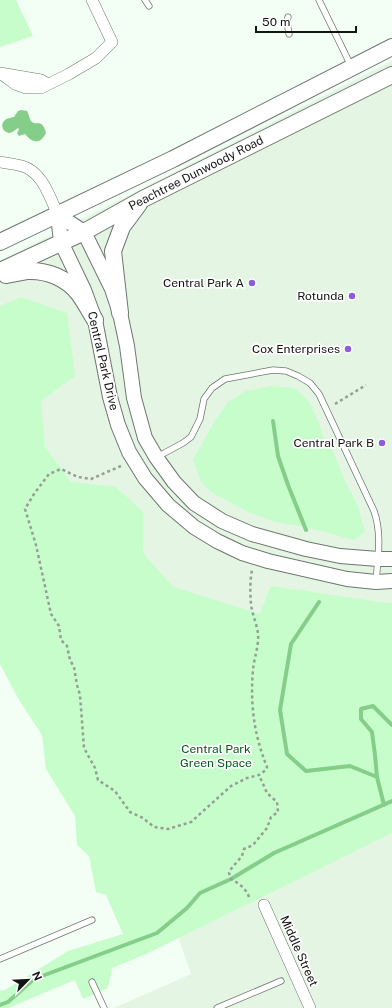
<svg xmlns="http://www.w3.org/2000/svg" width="392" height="1008" font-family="'Public Sans',sans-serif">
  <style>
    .built { fill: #e4f5e4 }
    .green { fill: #c6fdca }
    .water { fill: #84ce8a }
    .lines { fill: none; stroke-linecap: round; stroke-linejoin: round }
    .stream { stroke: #84ce8a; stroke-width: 4 }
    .service-casing { stroke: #6d776e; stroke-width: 7 }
    .minor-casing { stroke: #6d776e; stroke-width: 12 }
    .tertiary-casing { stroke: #6d776e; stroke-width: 16 }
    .secondary-casing { stroke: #6d776e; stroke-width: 18 }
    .path { stroke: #969e96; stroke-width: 2.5; stroke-dasharray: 3 3; stroke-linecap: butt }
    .service { stroke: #fff; stroke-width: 5.5 }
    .minor { stroke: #fff; stroke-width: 11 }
    .tertiary { stroke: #fff; stroke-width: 14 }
    .secondary { stroke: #fff; stroke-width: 16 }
    .poi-dot { fill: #8c5ed7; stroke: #fff; stroke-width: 1.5 }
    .labels { text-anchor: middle; stroke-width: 3.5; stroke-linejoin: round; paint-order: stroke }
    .street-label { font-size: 12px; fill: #111411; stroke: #fff }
    .poi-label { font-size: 12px; fill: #111411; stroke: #fff; text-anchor: end }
    .park-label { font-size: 12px; fill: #03581b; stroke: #fff }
  </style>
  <rect width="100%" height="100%" fill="#f3fff4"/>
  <path class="built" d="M392,61V1008H114L191,974L0,428V261Z"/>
  <path class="green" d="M0,0H16L33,36L0,47Z
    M21,297L67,313L75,376L41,401L45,447L71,482L116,487L143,512V553L173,587L260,614L271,586L387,603L392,602V833L144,955L112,968L108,988L83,999L75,980L8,1008H0V991L5,990L68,951L123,934L106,895L96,892L89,856L77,845L75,816L46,769L42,735L19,700L0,664V306Z
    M271,386L294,388L308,400L317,418L323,436L332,449L345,481L358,506L365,532L354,540L322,531L298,526L276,522L250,513L211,492L201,482L193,460L216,419L228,402L246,391Z"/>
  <path class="water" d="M21,110L27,111C29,114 29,118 31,121C36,127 42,117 46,133C40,145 32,143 25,134L19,136L17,133L19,129L18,128C15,130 12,133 9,133C2,132 0,124 5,120C7,118 11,118 14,117L18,111Z"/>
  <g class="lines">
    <path class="stream" d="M273,421L278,456L288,485L306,530
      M319,602L291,644L280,710L287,754L306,771L350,766L377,777L384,805
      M377,777L375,755L372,732L361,719V709L373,706L392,725
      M0,1005L8,1002L34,979L157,933L187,908L200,893L231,879L274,853L392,801"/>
    <g class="service-casing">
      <path id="service" d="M145,0L149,6
        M319,0L351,66
        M288,17L287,22L289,34
        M157,457L183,443L191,437L200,419L204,399L212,388L225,379L273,370L286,371L298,376L310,383L319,394L374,511C382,533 378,558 376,581
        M0,959L92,920
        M92,982L104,1008
        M217,1008L281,981"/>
    </g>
    <g class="minor-casing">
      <path id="minor" d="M0,73L15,84L26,88H41L69,74L96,58L112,42L92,0
        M0,73L41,80L48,84
        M0,162C7,163 15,164 22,166C43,172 50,198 58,215
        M264,905L310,1008"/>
    </g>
    <g class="tertiary-casing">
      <path id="tertiary" d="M58,215L61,242L84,290L95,320L110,397L118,425L129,452L145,478L168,505L194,527L217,541L242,553L268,561L347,579L376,582L392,581
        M58,215L84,232L112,289L120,313L127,346L134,398L145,438L156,457L174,482L194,503L222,521L252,534L306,549L340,556L378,559H392"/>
    </g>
    <g class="secondary-casing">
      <path id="secondary" d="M0,242L173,159L392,47
        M0,271L84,232L143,199L392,75
        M6,275C13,274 20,272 27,271C47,270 67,278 79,294C85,302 90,312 95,320
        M120,313L113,251L122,227L139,204"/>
    </g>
    <path class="path" d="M335,404L366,385
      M121,466L91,479L78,477L61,469L49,474L34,494L25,509L36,545L51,614L59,626L61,640L67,646L70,660L74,667L77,685L80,695L84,748L95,768L98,780L115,791L130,812L143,818L154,827L168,829L191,822L231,786L247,778L259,775L266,770L267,767C254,735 250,704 253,670C254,658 259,646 258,634C257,624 252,614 251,604C250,593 250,581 252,570
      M249,897C246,888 238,883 231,879L229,873L231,869L242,856L244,849L253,845L267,828L271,817L278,812L277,802L267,793L264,786L259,775"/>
    <use href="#service" class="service"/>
    <use href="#minor" class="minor"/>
    <use href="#tertiary" class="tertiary"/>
    <use href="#secondary" class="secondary"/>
  </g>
  <g class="poi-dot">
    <circle cx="252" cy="283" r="4"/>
    <circle cx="352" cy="296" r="4"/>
    <circle cx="348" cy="349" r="4"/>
    <circle cx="382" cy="443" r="4"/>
  </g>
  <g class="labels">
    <g class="street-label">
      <text transform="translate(196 173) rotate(-27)" y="4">Peachtree Dunwoody Road</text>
      <text transform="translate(103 361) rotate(77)" y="4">Central Park Drive</text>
      <text transform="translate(299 951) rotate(66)" y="4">Middle Street</text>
    </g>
    <g class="poi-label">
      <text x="244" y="287">Central Park A</text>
      <text x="344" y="300">Rotunda</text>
      <text x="340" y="353">Cox Enterprises</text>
      <text x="374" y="447">Central Park B</text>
    </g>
    <g class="park-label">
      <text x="216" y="753">Central Park<tspan x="216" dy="14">Green Space</tspan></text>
    </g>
  </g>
  <g transform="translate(28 980) rotate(66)" stroke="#ffffff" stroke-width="3" paint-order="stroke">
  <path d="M0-3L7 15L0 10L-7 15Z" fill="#111411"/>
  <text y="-6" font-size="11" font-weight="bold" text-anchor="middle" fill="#111411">N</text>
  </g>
  <path d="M256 26v6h100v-6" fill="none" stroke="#111411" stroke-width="2"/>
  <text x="262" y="26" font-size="12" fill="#111411" stroke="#ffffff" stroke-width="3" paint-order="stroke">50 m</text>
</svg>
